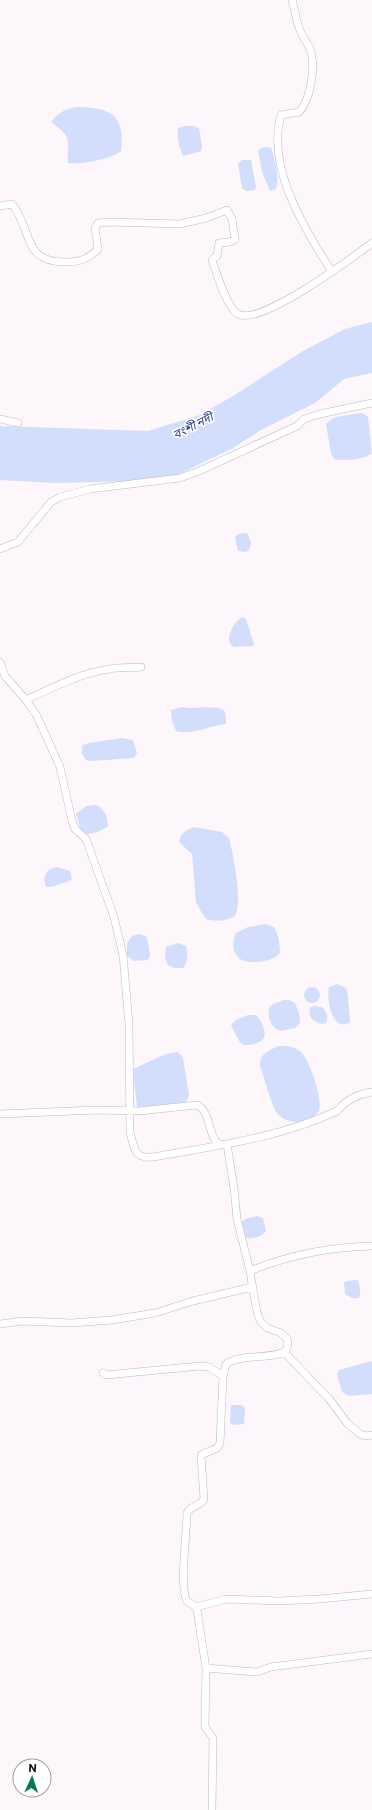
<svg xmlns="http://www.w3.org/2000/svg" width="372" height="1810" font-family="Commissioner,'Noto Sans Bengali',sans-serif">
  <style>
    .water { fill: #d2defc }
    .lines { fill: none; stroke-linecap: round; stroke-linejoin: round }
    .minor-casing { stroke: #c5b5c0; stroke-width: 8 }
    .minor { stroke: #fff; stroke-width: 7 }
    .labels { text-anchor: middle; stroke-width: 3.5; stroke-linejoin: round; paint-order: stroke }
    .water-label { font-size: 12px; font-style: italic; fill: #293e91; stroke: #fff }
  </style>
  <rect width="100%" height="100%" fill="#fdf6fb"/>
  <path class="water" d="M78,107C112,108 125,115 121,151C112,159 79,165 68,163C66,138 75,140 51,122C58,113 66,108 78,107Z
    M185,126H194L199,128L202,146L201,151L183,156C179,146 177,139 178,128Z
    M265,147L271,148C275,159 280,178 276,189L270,191L262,172L258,151L261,148Z
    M242,160H251L256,187L255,190L246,191L242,188L238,164Z
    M372,322V373L344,379L315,403L261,430L231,449L179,474L133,481L55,483L0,480V426L148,431L200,415L233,396L303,351L345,329Z
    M362,413L368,417L372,453C365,460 343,461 334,459L331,453L326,424C333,415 350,415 362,413Z
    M244,533L248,534L251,543L249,551L244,552L238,551L235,537L238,534Z
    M243,617L246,619L254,644L253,646L234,647C231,645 229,643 229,639C229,631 236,619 243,617Z
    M182,707C197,710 212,704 224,710L226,716V724C210,725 192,736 176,731L172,721L171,710Z
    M122,738L133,740L137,753L134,758L92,761L86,760L82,754V745L89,743Z
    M96,805C104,807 108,818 108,826C102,831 93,834 85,834L80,828L76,814L86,806Z
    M194,827L222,832L229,838C233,854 243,901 235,916C226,921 217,922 206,919L196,903L192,854L179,842C180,833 186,830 194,827Z
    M57,867L70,871L72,880L51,887H46C42,876 46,869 57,867Z
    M266,924L275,928L279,940L280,953C273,962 250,965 240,959C232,954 232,941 236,933L248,927Z
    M139,934L147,937L150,956L148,960L134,961L127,956V943L132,936Z
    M178,943L186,946C188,953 188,963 183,968H174L168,965L165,958L166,947Z
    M337,984L344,987L347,990L350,1019V1022C332,1034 326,999 329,987Z
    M304 995a8 8 0 1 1 16 0a8 8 0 1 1-16 0Z
    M284,1000H289L295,1003L299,1013L300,1023L295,1028L280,1031C271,1027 267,1018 269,1008L273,1004Z
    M313,1006L322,1007C326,1011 329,1016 326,1023L324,1024C315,1023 307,1018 310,1008Z
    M248,1015H256C261,1020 268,1033 263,1039C259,1044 250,1045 244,1045L239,1041L231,1025L236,1020Z
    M278,1046C286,1046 294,1046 301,1052C309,1059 323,1099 319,1110C313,1126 286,1125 277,1113C271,1105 264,1076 260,1066C260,1053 267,1052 278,1046Z
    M177,1052L180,1054L183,1058L189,1095L187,1101L182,1103L137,1107L133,1069L166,1054Z
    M257,1216L263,1218L266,1231C262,1237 253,1239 246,1238L241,1223L245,1219Z
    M355,1280H358C360,1285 361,1293 359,1298C353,1299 349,1297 345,1294L344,1282Z
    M372,1361V1394L349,1396L342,1392L337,1374L339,1370Z
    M231,1405H242L245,1408L244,1424L234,1425L230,1423Z"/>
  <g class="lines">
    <g class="minor-casing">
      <path id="minor" d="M292,0C295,10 296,21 300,30C302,37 308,43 310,49C316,66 311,99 299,112L281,115C266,167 305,230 332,272
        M0,206L12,204C34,232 21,263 68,262C79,262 90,258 98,249L95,228L98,223L110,222L180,224L206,218L227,210L232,219L235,239L230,242L219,243L217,256L212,260C216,272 227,308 238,314C259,327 352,258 372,243
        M0,419L18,423
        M0,549L18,542L51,502L60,497L90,489L180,478L199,471L297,426L304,419L320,414L372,403
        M0,662L5,676L26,700L37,716L60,767L72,821L75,829L86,839L114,917L123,955L129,1024L130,1132C134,1148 134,1159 153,1157C216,1146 279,1138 337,1111C346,1100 359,1094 372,1092
        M26,700C51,688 83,672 110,669C120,667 131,668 141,667
        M0,1114L97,1110L139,1111L197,1105C211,1111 207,1136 220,1145
        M250,1271C289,1255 331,1247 372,1246
        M0,1324L23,1321L71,1323L112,1320L155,1313L193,1301L252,1287
        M284,1352L330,1400L347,1423L360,1434L365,1436L372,1435
        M103,1373L106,1375L200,1366L209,1367L223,1376
        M196,1607L226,1599L279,1601L319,1599L372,1594
        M206,1668L257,1672L271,1667L372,1654
        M212,1810L213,1738L205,1727L206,1668L197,1610L196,1607L187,1601C179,1586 187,1532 187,1513C191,1505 200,1507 204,1499L201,1455L217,1448L220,1443L223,1376L226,1364C241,1353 277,1360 286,1350C288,1347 288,1343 287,1339L281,1333L267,1328L261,1322L258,1316L254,1296L250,1271L237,1219L234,1188L227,1144"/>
    </g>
    <use href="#minor" class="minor"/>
  </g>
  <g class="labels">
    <g class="water-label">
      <text transform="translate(193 426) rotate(-27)" y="4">বংশী নদী</text>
    </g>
  </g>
  <g transform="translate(32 1778) rotate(3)"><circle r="19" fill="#ffffff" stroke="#a09d9f"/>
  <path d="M0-3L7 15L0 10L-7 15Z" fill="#027a57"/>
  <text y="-6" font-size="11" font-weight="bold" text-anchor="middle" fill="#110b0f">N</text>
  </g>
</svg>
